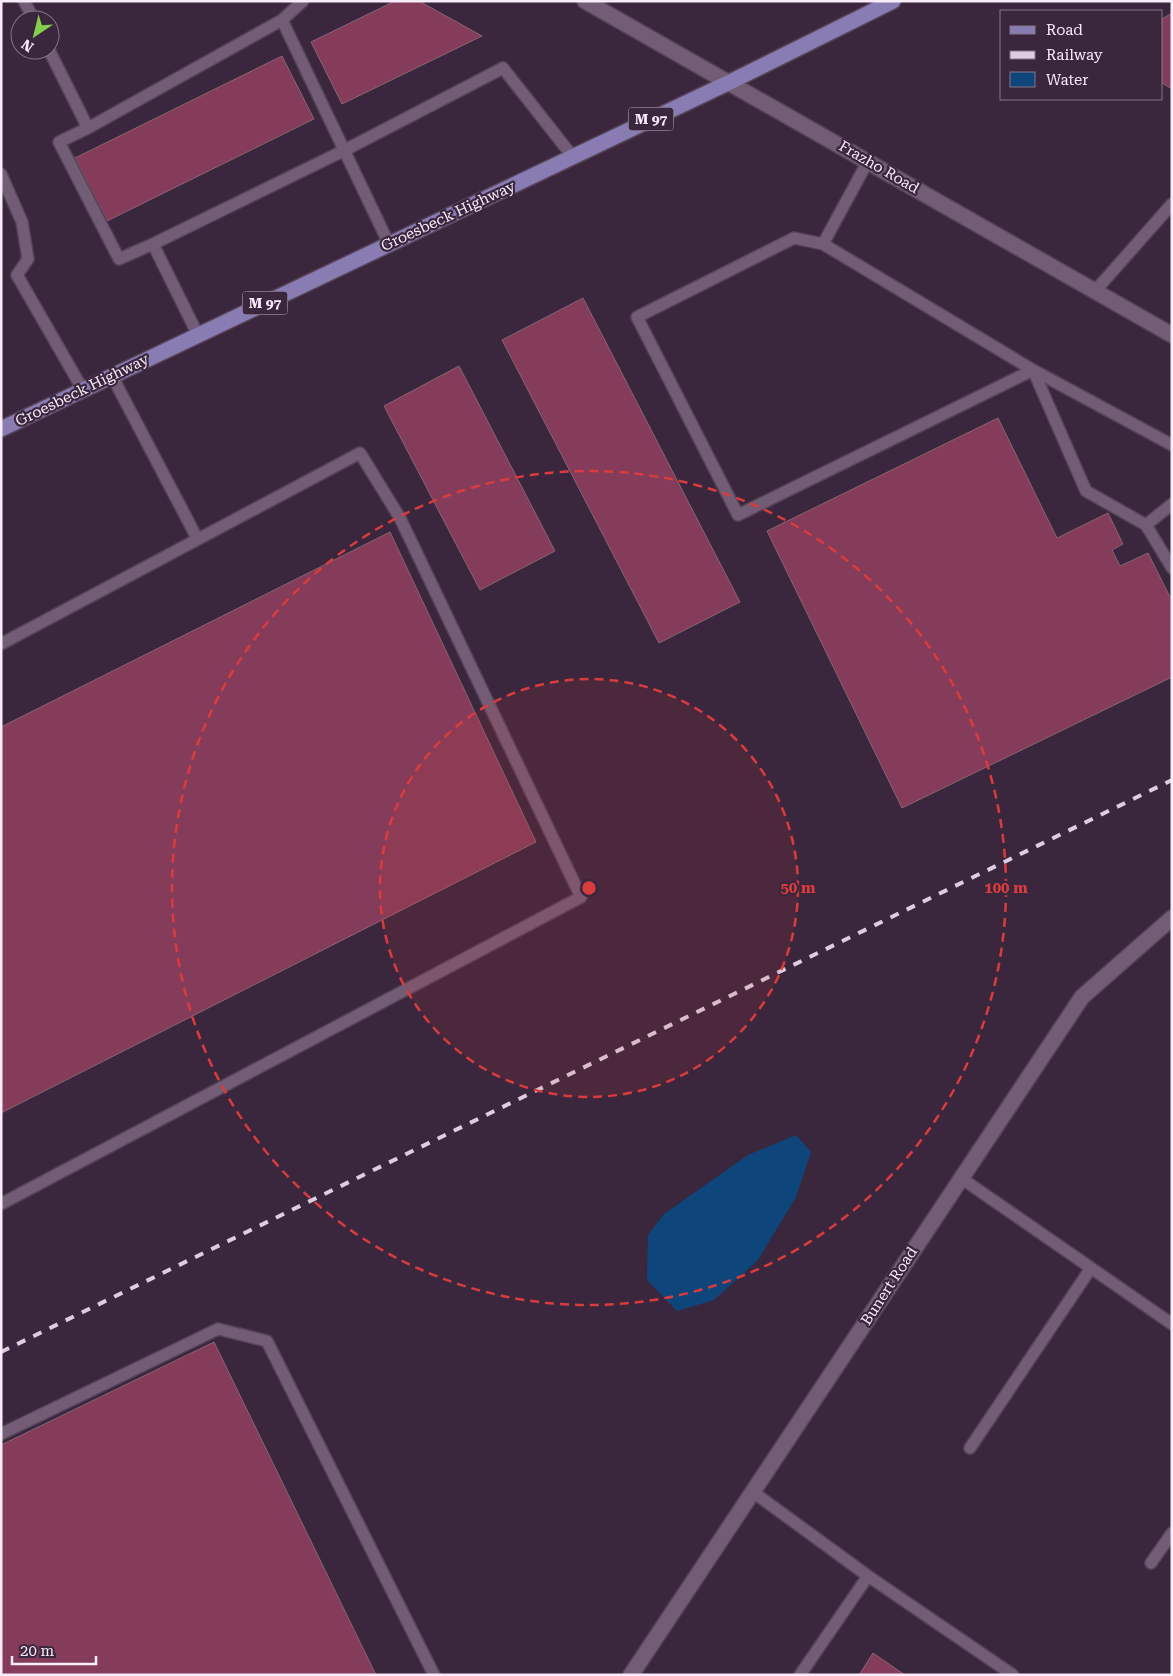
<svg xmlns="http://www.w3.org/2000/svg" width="1173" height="1676" font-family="'Roboto Serif',serif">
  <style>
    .water { fill: #0e467b }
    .building { fill: #853c5a; stroke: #886571 }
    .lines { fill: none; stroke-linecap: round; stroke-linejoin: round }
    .service-casing { stroke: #544357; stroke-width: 14 }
    .minor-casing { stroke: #544357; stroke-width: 18 }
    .tertiary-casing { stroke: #544357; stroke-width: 18 }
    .primary-casing { stroke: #544357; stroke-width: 18 }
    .service { stroke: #725c76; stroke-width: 11 }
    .minor { stroke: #725c76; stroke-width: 15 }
    .tertiary { stroke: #725c76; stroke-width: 15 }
    .primary { stroke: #887cb3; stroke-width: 15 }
    .rail { stroke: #dccede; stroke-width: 4; stroke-dasharray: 9 9; stroke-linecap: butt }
    .ring { fill: none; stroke: #d93c3d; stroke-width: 2.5; stroke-dasharray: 9 6 }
    .labels { text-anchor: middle; stroke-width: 4.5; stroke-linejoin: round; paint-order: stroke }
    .shield { fill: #3a263d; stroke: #bfb0c1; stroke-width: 1 }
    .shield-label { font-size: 14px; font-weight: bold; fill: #f8ebfa }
    .street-label { font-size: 15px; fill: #f8ebfa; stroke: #3a263d }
    .centre { fill: #d93c3d; stroke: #3a263d; stroke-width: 2.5 }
    .ring-label { font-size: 15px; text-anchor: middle; font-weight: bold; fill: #d93c3d; stroke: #3a263d; stroke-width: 4.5; stroke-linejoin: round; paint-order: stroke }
  </style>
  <rect width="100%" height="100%" fill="#3a263d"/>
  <path class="water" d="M796,1135L811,1152L796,1197L758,1260L714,1300L677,1311L647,1280L648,1235L664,1214L748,1155Z"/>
  <path class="building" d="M395,1H419L482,36L342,104L311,42Z
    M1172,13V89L1162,83V19Z
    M282,56L314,119L107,221L75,158Z
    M583,298L740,602L659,643L502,340Z
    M459,366L555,551L480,590L384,406Z
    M998,418L1057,538L1108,513L1123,544L1112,550L1120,566L1148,553L1172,601V677L902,808L767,531Z
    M390,532L536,842L1,1113V727Z
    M214,1342L376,1675H1V1445Z
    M873,1653L905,1675H859Z"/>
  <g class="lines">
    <g class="service-casing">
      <path id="service" d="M24,1L34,20
        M282,20L389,244
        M49,50L88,128L282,20L303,1
        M88,128L59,142L119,259L153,244L198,335
        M868,161L823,244L1033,370L1172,445
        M1,174L22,222L28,259L17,275L83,390
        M153,244L345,150L503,68L573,157
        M823,244L794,238L637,317L738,515L1033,370L1086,491L1146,525
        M1095,291L1172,204
        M112,376L197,538
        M1172,504L1146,525L1172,568
        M1,644L360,453L400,518L581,897L1,1204
        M961,1178L1172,1324
        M1,1434L218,1329L267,1341L434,1675
        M970,1448L1091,1268
        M753,1492L868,1576L1013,1675
        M1151,1563L1172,1533
        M800,1675L868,1576"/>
    </g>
    <g class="minor-casing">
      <path id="minor" d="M631,1675L1082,997L1172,918"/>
    </g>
    <g class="tertiary-casing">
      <path id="tertiary" d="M585,1L1172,335"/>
    </g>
    <g class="primary-casing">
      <path id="primary" d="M1,429L730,82L893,1"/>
    </g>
    <use href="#service" class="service"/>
    <use href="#minor" class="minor"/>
    <use href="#tertiary" class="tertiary"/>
    <use href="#primary" class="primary"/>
    <path class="rail" d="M1,1352L1172,780"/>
  </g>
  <circle cx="589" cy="888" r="209" fill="#d93c3d" fill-opacity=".12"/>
  <g class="ring">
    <circle cx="589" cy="888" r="209"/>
    <circle cx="589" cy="888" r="417"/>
  </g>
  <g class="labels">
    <g class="shield">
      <rect x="628.5" y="107.5" width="45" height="23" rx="4"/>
      <rect x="242.5" y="291.5" width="45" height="23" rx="4"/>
    </g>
    <g class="shield-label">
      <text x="651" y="124">M 97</text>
      <text x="265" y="308">M 97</text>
    </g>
    <g class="street-label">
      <text transform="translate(879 167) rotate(30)" y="5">Frazho Road</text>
      <text transform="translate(448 216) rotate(-25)" y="5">Groesbeck Highway</text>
      <text transform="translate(82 390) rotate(-26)" y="5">Groesbeck Highway</text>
      <text transform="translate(889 1286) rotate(-57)" y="5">Bunert Road</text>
    </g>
  </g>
  <circle cx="589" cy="888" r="8" class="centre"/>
  <g class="ring-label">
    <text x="798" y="893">50 m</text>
    <text x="1006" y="893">100 m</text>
  </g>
  <rect width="1173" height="1676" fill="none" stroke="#f8ebfa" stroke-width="5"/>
  <rect x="1000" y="10" width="162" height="90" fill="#3a263d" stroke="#867589"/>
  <rect x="1010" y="26" width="25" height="8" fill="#887cb3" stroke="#867589"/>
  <text x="1046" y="35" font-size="15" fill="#f8ebfa">Road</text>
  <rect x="1010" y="51" width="25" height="8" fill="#dccede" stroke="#867589"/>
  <text x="1046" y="60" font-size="15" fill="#f8ebfa">Railway</text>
  <rect x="1010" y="72" width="25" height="15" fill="#0e467b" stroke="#867589"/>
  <text x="1046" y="85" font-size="15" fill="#f8ebfa">Water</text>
  <g transform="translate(35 35) rotate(215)"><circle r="24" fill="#3a263d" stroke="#867589"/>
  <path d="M0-4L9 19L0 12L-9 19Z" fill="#85cf4c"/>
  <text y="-8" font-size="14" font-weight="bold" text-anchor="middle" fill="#f8ebfa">N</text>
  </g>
  <path d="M12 1656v8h84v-8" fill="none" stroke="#f8ebfa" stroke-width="2.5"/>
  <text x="20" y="1656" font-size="15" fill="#f8ebfa" stroke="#3a263d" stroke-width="4" paint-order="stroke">20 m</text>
</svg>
